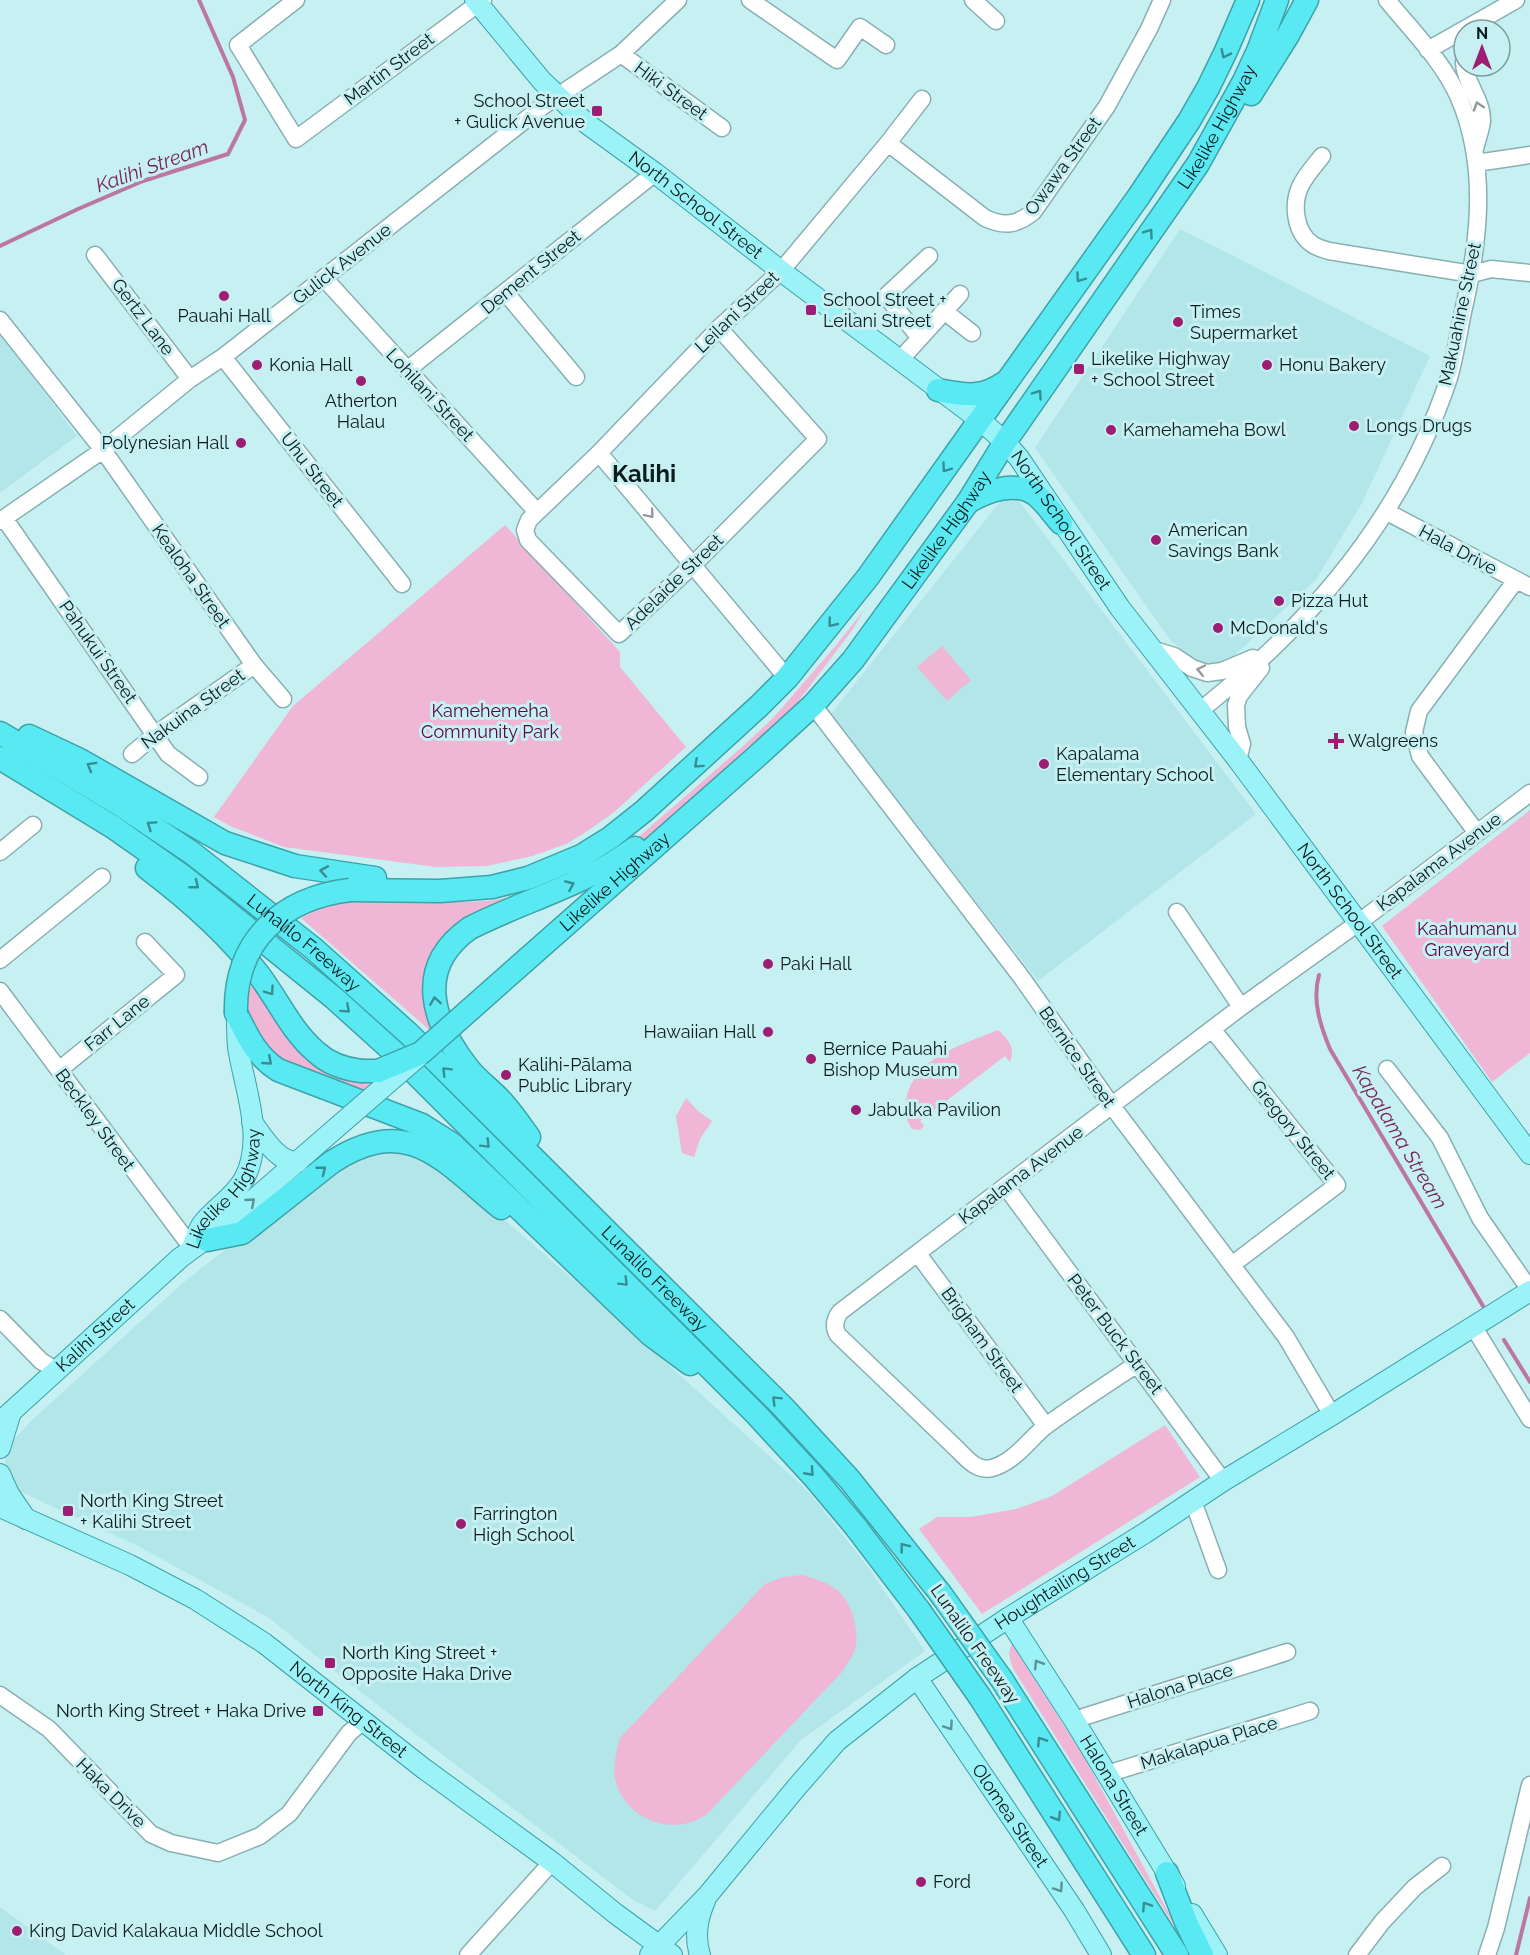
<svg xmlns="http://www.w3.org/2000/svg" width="1530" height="1955" font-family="Raleway,sans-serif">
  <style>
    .built { fill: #b2e6e9 }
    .green { fill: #efb6d5 }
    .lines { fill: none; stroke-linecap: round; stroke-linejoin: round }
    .stream { stroke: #bc779e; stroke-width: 4 }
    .minor-casing { stroke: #88b0b3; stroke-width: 19 }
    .major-casing { stroke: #3ea2a8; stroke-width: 22 }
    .highway-casing { stroke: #3ea2a8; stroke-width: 25 }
    .minor { stroke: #fff; stroke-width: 16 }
    .major { stroke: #9bf2f7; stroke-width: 20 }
    .highway { stroke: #59e9f2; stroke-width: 22 }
    .major-bridge-casing { stroke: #3ea2a8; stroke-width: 22; stroke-linecap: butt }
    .highway-bridge-casing { stroke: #3ea2a8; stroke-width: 25; stroke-linecap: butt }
    .major-bridge { stroke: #9bf2f7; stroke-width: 20 }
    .highway-bridge { stroke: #59e9f2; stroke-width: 22 }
    .oneway { stroke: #378d93 }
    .oneway2 { stroke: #92999a }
    .oneway3 { stroke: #5b9295 }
    .poi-dot { fill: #9c1d72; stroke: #c7f0f3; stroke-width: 2 }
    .labels { text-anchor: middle; stroke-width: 6; stroke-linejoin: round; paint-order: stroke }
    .street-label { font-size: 18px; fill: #0d1d1e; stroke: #c7f0f3 }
    .poi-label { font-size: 18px; fill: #0d1d1e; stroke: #c7f0f3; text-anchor: start }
    .park-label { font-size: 18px; fill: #5a0440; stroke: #c7f0f3 }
    .water-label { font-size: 20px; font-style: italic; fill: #78265a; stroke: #c7f0f3 }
    .district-label { font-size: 24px; font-weight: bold; fill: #0d1d1e; stroke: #c7f0f3 }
  </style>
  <rect width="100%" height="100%" fill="#c7f0f3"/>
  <path class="built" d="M1180,229L1430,356L1362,503L1316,580L1227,662L1215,666L1201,665L1171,641L1035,448Z
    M0,333L77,436L0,493Z
    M1010,489L1256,814L1038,981L830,715Z
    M381,1147L438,1162L590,1294L809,1492L868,1567L925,1651L801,1740L655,1911L633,1900L362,1693L269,1618L138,1546L17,1490L7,1475L5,1460L8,1446L32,1420L184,1282L328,1168Z
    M0,1907L66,1955H0Z"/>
  <path class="green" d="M505,525L620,652V667L686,747L613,813L583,834L566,844L532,856L487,866L436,867L284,847L230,826L214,817L293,706Z
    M864,610L853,629L773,735L621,861L448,951L434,1034L301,918L323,907L356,901L463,902L487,901L525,895L627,847L742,747L773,718L833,649Z
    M942,646L971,680L947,701L917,667Z
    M1530,810V1053L1492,1082L1382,926Z
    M253,979L301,1046L382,1081L373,1095L269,1055C255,1027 240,1012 253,979Z
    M998,1030C1008,1040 1016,1047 1010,1062L1005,1056L920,1121L924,1126L920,1130L912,1129C906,1121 905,1112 906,1102C912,1057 963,1045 998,1030Z
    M686,1098L698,1111L712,1121L700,1139L694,1157L682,1153L676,1116Z
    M1165,1425L1200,1477L982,1614L919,1529L937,1517H971L1016,1509L1052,1496Z
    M803,1575C815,1579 827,1582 837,1590C852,1602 861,1634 854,1652C851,1659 846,1665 842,1672L708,1813C703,1816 697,1821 691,1822C660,1833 622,1812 615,1779C613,1765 616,1752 620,1738L765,1584L783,1577Z
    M1012,1644L1085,1759L1185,1943L1014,1670C1010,1661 1007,1653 1012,1644Z"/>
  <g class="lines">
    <path class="stream" d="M0,246L78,209L143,181L228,154L245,120L233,77L199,0
      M1319,975C1312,1000 1320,1025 1330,1049L1483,1306
      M1504,1340L1530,1382
      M1516,1955L1530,1898"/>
    <g class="minor-casing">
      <path id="minor" d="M296,0L238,45L296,139L483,0
        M750,0L837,60L860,27L886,45
        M973,0L996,21
        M1428,50L1516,0
        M621,54L722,128
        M1464,61C1464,82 1483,100 1482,121C1481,130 1477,140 1475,149
        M888,143L985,218C1004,227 1017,225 1033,212L1107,106L1149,29L1162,0
        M1322,156C1314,166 1305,176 1300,187C1292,205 1295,232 1312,244C1317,248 1323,249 1329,251L1472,274L1491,269L1530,273
        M1476,163L1530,155
        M95,255L190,379
        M324,278L537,512
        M506,293L576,377
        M944,311L972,333
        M0,320L103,450L254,665L283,699
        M719,328L818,439L694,564L619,634L528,540L525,530L529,520L599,453L719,328L781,271L888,143L922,99
        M920,338L886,296L929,256
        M223,357L402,584
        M899,361L960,294
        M407,370L655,173
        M599,453L787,678
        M1387,512L1530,587
        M4,518L168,754L199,777
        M0,521L103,450L190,379L223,357L543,106L621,54L678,0
        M1151,649L1174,656L1192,668L1207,673L1222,671L1253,658
        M813,705L1022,978L1112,1106L1286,1337L1332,1415
        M1200,711C1228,687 1257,665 1282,639C1356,566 1416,478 1449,378C1456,354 1459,328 1465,303C1480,236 1487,163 1459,98C1443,61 1412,31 1387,0
        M132,754L156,734L254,665
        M1238,760L1242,744L1237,727L1236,705L1239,696L1261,668
        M1477,833L1420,756L1414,732L1419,711L1516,580
        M0,852L33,825
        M1177,912L1241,1007
        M0,960L102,877
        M0,991L192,1248
        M1212,1029L1337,1185L1233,1264
        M1387,1069L1440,1138L1480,1218L1530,1290
        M59,1070L176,975L145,942
        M1006,1187L1223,1481
        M918,1254L1046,1426
        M0,1319L41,1361L57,1371
        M1473,1326L1530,1419
        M1137,1364C1107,1384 1076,1404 1047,1425C1030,1438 1015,1462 992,1468C977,1472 966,1458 957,1449L838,1335C833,1327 835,1319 840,1312L1241,1007L1358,923L1530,793
        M1193,1501L1218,1570
        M0,1695L49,1729L151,1834L171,1843L218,1853L260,1836L289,1814L349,1733L363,1721
        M1074,1720L1287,1652
        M1107,1774L1310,1711
        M468,1955L552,1862
        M1357,1955L1382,1922L1415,1887L1442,1866
        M1487,1955L1496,1928L1530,1785"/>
    </g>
    <g class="major-casing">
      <g id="major">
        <path id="s1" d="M475,0L542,81L586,123L655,173L785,274L980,420L1005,442L1019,458L1120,608L1238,760L1530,1154"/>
        <path d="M252,1122C263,1137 278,1163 298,1162"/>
        <path id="s2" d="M192,1248C195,1240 198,1229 203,1223C216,1207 234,1197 244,1179C266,1139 244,1088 238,1047C237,1037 237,1025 237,1015"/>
        <path id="s3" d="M0,1422L180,1258L222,1227L336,1128"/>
        <path d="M0,1448L11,1412"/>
        <path d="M0,1474L9,1494L26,1519"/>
        <path id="s4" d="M0,1507L130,1565L195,1599L264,1643L423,1768L552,1862L616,1914L672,1955"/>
        <path id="s5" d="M1008,1618L1074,1720L1175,1886"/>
        <path id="s6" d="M917,1678L1074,1910L1101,1955"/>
        <path d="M1192,1914L1217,1955"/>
        <path id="s7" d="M650,1955L707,1896L796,1788L837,1741L917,1678L1008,1618L1145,1533L1223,1481L1332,1415L1530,1291"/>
        <path d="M700,1955C694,1936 697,1919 705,1901"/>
      </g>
    </g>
    <g class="highway-casing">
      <g id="highway">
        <path d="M1251,94L1288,35L1307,0"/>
        <path d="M938,390C965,395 981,399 1004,383"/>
        <path d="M968,502C987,491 1016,480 1036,495C1045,502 1053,514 1061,523"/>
        <path id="s8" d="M0,733L122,806L192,853L314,949L409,1034L783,1407L850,1480L940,1593"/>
        <path d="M29,736L80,760L225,843L295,866L375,878"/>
        <path d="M0,758L113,827L184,877L334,998L396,1054L756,1414L814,1477L855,1526L919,1610"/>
        <path d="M147,868C188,899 228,934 259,975C278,1000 292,1032 316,1052C329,1064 344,1069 361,1071"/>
        <path d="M350,890L440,891L492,887L528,878L581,856L610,838L644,811L759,706L787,678L868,577L1139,196L1189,121L1208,88L1226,51L1248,0"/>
        <path id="s9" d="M500,983L755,758L813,705L853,660L968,502L1005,442L1198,164L1244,81L1258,51L1277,0"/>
        <path d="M236,1013C247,1035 256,1056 278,1070L422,1125L452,1144L651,1335L690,1364"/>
        <path d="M529,1137C521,1126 513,1114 504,1104C493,1091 478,1081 468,1068C432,1022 414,967 470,928C525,900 585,885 635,848"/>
        <path d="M207,1240L242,1233L332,1162C409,1112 443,1161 501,1208"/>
        <path d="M1002,1680L1177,1955"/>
        <path d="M980,1697L1144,1955"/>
        <path d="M1167,1873L1186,1922L1202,1955"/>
      </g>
    </g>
    <use href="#minor" class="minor"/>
    <use href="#major" class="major"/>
    <use href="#highway" class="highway"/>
    <g class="major-bridge-casing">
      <path id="major-bridge" d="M336,1128L418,1057"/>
    </g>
    <g class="highway-bridge-casing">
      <path id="highway-bridge" d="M236,1013C234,941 282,898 350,890
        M361,1071H378L421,1053L500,983
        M940,1593L1002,1680
        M919,1610L980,1697"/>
    </g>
    <use href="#major-bridge" class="major-bridge"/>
    <use href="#highway-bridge" class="highway-bridge"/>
  </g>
  <defs><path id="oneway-chevron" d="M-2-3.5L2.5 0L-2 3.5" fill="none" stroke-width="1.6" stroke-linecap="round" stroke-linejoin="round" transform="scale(1.5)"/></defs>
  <g class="oneway">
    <use href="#oneway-chevron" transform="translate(1225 54) rotate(116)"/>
    <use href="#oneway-chevron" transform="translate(1149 233) rotate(-55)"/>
    <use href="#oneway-chevron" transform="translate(1080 278) rotate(126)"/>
    <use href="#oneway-chevron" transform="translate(1038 394) rotate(-55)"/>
    <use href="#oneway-chevron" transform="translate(946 468) rotate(126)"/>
    <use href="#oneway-chevron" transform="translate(832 623) rotate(129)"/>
    <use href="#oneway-chevron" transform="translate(698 764) rotate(138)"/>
    <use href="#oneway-chevron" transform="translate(91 766) rotate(-150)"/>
    <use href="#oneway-chevron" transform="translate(151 825) rotate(-146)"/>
    <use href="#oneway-chevron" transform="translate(324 871) rotate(-170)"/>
    <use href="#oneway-chevron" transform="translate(195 885) rotate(38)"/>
    <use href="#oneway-chevron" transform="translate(570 885) rotate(-23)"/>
    <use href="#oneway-chevron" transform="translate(270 991) rotate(55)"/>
    <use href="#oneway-chevron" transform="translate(435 1001) rotate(-99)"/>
    <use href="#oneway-chevron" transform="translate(346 1009) rotate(42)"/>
    <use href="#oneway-chevron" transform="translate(268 1061) rotate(41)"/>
    <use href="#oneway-chevron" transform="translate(446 1071) rotate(-135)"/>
    <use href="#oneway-chevron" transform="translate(486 1144) rotate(45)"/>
    <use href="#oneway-chevron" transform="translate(322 1170) rotate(-38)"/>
    <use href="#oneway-chevron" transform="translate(624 1282) rotate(45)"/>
    <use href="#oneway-chevron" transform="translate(776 1400) rotate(-135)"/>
    <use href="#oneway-chevron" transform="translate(810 1472) rotate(48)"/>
    <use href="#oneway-chevron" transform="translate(904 1547) rotate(-128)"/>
    <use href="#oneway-chevron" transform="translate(1041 1741) rotate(-123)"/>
    <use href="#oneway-chevron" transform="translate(1057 1817) rotate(58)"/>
    <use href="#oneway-chevron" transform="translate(1146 1906) rotate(-123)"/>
  </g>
  <g class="oneway2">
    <use href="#oneway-chevron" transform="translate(1478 106) rotate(-108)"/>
    <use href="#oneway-chevron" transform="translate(650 514) rotate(50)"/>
    <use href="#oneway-chevron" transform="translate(1201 670) rotate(-168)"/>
  </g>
  <g class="oneway3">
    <use href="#oneway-chevron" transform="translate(251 1202) rotate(-41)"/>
    <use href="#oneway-chevron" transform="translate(1038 1664) rotate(-122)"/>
    <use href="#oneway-chevron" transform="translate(949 1726) rotate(56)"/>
    <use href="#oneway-chevron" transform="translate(1059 1888) rotate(56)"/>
  </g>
  <g class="poi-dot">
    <rect x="591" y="105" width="12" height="12" rx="3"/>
    <circle cx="224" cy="296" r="6"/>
    <rect x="805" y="304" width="12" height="12" rx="3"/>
    <circle cx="1178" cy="322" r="6"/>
    <circle cx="257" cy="365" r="6"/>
    <circle cx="1267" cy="365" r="6"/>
    <rect x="1073" y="363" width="12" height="12" rx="3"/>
    <circle cx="361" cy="381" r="6"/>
    <circle cx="1354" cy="426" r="6"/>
    <circle cx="1111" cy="430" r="6"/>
    <circle cx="241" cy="443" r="6"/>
    <circle cx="1156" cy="540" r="6"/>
    <circle cx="1279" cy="601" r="6"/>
    <circle cx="1218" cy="628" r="6"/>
    <path d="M1333 732h6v6h6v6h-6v6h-6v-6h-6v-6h6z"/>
    <circle cx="1044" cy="764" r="6"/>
    <circle cx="768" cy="964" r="6"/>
    <circle cx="768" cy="1032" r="6"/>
    <circle cx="811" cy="1059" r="6"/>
    <circle cx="506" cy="1075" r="6"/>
    <circle cx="856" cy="1110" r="6"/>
    <rect x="62" y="1505" width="12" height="12" rx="3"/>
    <circle cx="461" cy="1524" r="6"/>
    <rect x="324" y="1657" width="12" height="12" rx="3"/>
    <rect x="312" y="1705" width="12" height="12" rx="3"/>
    <circle cx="921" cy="1882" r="6"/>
    <circle cx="17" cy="1931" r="6"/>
  </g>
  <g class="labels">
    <g class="street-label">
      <text transform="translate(389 69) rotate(-37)" y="6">Martin Street</text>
      <text transform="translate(671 91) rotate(36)" y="6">Hiki Street</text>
      <text dy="6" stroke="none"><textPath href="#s9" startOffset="1125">Likelike Highway</textPath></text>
      <text transform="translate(1063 166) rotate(-54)" y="6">Owawa Street</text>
      <text dy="6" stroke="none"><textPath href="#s1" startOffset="303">North School Street</textPath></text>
      <text transform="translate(342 264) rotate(-38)" y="6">Gulick Avenue</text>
      <text transform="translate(531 272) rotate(-39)" y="6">Dement Street</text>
      <text transform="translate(737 312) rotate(-44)" y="6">Leilani Street</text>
      <text transform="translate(1460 314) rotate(-78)" y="6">Makuahine Street</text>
      <text transform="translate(143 317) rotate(53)" y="6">Gertz Lane</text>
      <text transform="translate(430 395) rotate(47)" y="6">Lohilani Street</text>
      <text transform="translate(312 470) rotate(52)" y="6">Uhu Street</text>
      <text dy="6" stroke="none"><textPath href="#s1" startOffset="789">North School Street</textPath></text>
      <text dy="6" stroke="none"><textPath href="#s9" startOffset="639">Likelike Highway</textPath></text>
      <text transform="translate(1458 550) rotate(28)" y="6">Hala Drive</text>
      <text transform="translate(191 576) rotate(55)" y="6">Kealoha Street</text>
      <text transform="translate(674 582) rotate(-44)" y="6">Adelaide Street</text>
      <text transform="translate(98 652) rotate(55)" y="6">Pahukui Street</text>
      <text transform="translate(193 709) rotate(-36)" y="6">Nakuina Street</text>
      <text transform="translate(1439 862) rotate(-37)" y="6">Kapalama Avenue</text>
      <text dy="6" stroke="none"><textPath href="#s9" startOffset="153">Likelike Highway</textPath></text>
      <text dy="6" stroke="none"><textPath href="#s1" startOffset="1275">North School Street</textPath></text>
      <text dy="6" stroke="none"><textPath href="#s8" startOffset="370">Lunalilo Freeway</textPath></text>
      <text transform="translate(117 1023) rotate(-39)" y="6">Farr Lane</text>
      <text transform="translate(1077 1057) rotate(55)" y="6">Bernice Street</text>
      <text transform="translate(95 1120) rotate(54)" y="6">Beckley Street</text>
      <text transform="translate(1293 1130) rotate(51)" y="6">Gregory Street</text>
      <text transform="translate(1021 1175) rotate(-37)" y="6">Kapalama Avenue</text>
      <text dy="6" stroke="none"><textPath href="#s2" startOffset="70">Likelike Highway</textPath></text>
      <text dy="6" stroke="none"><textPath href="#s8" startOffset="856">Lunalilo Freeway</textPath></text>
      <text transform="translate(1115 1334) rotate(53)" y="6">Peter Buck Street</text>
      <text dy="6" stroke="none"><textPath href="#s3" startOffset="129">Kalihi Street</textPath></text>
      <text transform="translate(982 1340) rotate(54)" y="6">Brigham Street</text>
      <text dy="6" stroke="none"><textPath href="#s7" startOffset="562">Houghtailing Street</textPath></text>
      <text transform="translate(975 1644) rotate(55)" y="6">Lunalilo Freeway</text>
      <text transform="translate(1180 1686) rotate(-18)" y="6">Halona Place</text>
      <text dy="6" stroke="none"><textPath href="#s4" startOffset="405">North King Street</textPath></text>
      <text transform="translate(1209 1743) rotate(-17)" y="6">Makalapua Place</text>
      <text dy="6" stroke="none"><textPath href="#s5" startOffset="198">Halona Street</textPath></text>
      <text transform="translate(111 1793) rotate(45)" y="6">Haka Drive</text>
      <text dy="6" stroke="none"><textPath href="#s6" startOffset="166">Olomea Street</textPath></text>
    </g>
    <g class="poi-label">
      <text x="585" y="107" text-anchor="end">School Street<tspan x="585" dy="21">+ Gulick Avenue</tspan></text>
      <text x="823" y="306">School Street +<tspan x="823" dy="21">Leilani Street</tspan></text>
      <text x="1190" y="318">Times<tspan x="1190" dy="21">Supermarket</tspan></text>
      <text x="224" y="322" text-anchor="middle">Pauahi Hall</text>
      <text x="1091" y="365">Likelike Highway<tspan x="1091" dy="21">+ School Street</tspan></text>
      <text x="269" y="371">Konia Hall</text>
      <text x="1279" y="371">Honu Bakery</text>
      <text x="361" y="407" text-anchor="middle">Atherton<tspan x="361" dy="21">Halau</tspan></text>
      <text x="1366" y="432">Longs Drugs</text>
      <text x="1123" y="436">Kamehameha Bowl</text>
      <text x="229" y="449" text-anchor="end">Polynesian Hall</text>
      <text x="1168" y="536">American<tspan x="1168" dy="21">Savings Bank</tspan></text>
      <text x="1291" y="607">Pizza Hut</text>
      <text x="1230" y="634">McDonald's</text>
      <text x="1348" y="747">Walgreens</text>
      <text x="1056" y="760">Kapalama<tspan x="1056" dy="21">Elementary School</tspan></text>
      <text x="780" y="970">Paki Hall</text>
      <text x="756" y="1038" text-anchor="end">Hawaiian Hall</text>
      <text x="823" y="1055">Bernice Pauahi<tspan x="823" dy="21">Bishop Museum</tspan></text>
      <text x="518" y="1071">Kalihi-Pālama<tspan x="518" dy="21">Public Library</tspan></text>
      <text x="868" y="1116">Jabulka Pavilion</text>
      <text x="80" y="1507">North King Street<tspan x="80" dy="21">+ Kalihi Street</tspan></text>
      <text x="473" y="1520">Farrington<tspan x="473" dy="21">High School</tspan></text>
      <text x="342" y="1659">North King Street +<tspan x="342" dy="21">Opposite Haka Drive</tspan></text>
      <text x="306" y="1717" text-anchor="end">North King Street + Haka Drive</text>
      <text x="933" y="1888">Ford</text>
      <text x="29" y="1937">King David Kalakaua Middle School</text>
    </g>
    <g class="park-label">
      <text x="490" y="717">Kamehemeha<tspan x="490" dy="21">Community Park</tspan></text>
      <text x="1467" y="935">Kaahumanu<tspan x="1467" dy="21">Graveyard</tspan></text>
    </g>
    <g class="water-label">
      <text transform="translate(152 166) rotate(-20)" y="7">Kalihi Stream</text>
      <text transform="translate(1400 1137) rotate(59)" y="7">Kapalama Stream</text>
    </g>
    <g class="district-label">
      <text x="644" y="482">Kalihi</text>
    </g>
  </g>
  <g transform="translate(1482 48)"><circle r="28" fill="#c7f0f3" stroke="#7d9c9e" stroke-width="1.5"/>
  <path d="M0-4.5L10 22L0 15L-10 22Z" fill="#9c1d72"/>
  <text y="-9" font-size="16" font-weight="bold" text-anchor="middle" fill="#0d1d1e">N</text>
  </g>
</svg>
